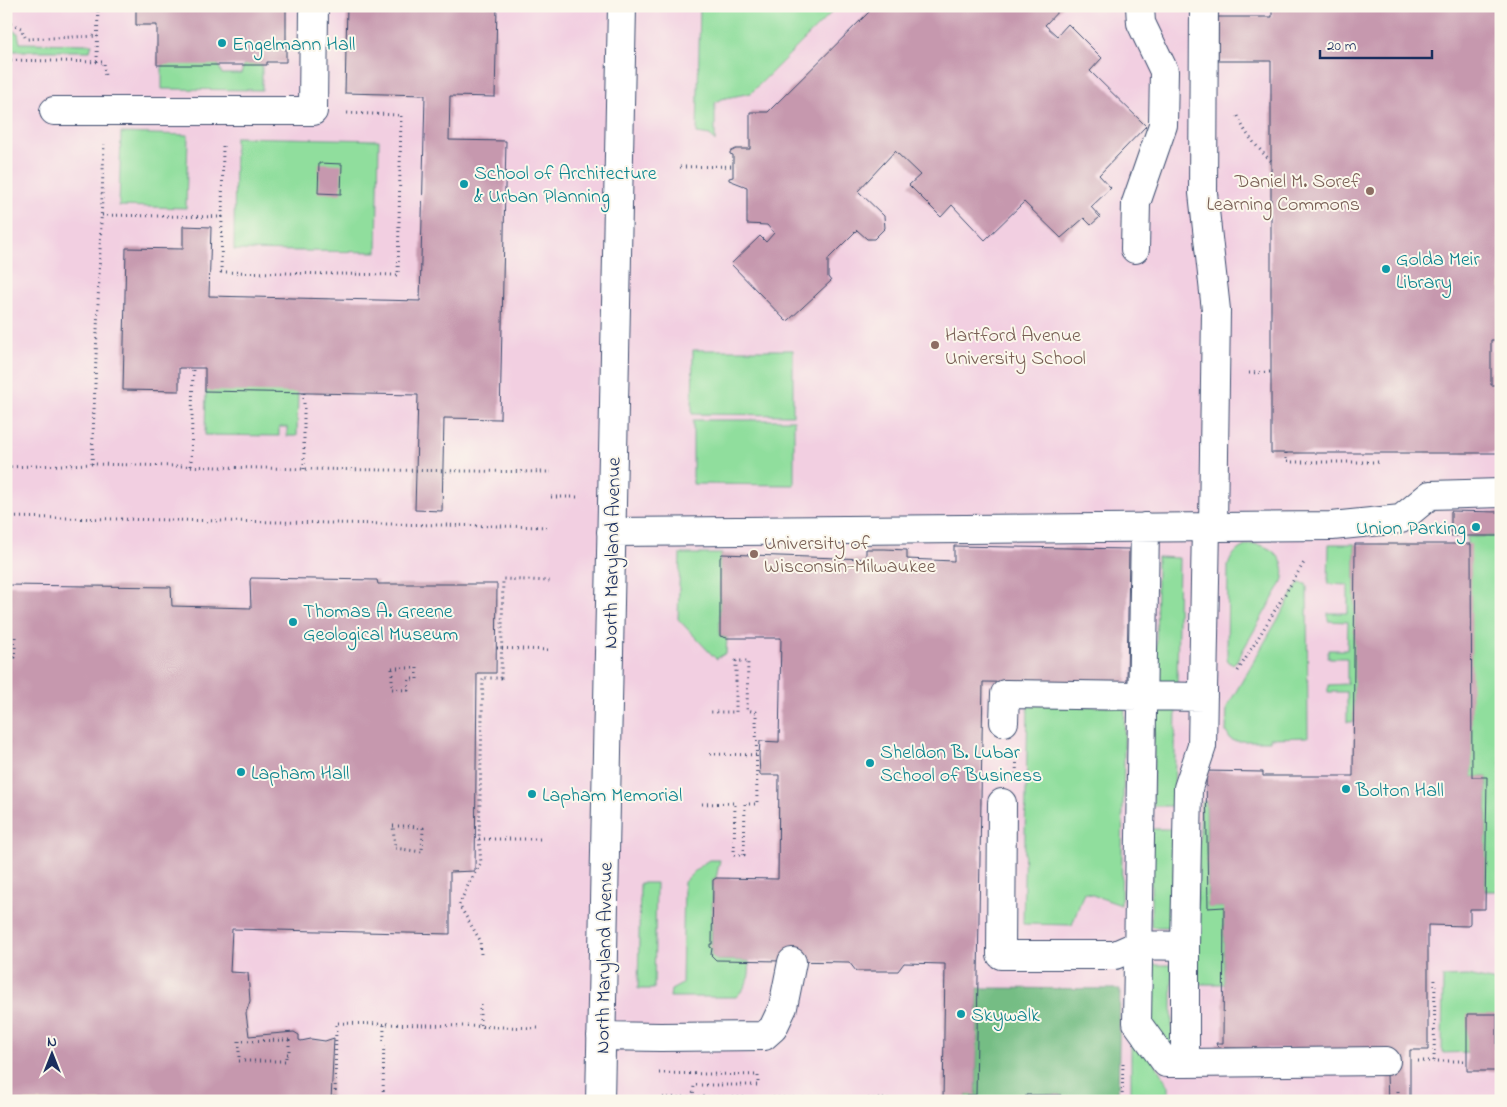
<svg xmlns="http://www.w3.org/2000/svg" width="1507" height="1107" font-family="'Indie Flower',sans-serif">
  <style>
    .built { fill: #f2cfe1 }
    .green { fill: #90de9d; stroke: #56867e }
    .forest { fill: #74bd84; stroke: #487671 }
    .building { fill: #c698ae }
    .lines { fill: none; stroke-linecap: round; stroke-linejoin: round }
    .minor-casing { stroke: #3a4a6d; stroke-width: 30 }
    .path { stroke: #3a4a6d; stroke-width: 3; stroke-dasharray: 1 4; stroke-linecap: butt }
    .minor { stroke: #fff; stroke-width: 28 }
    .culture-dot { fill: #0f9aa8; stroke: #fbf7ec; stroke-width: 2 }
    .education-dot { fill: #8d6e63; stroke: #fbf7ec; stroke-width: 2 }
    .labels { text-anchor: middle; stroke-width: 4; stroke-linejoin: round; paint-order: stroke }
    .culture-label { font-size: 20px; fill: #0d838f; stroke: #fbf7ec; text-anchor: start }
    .education-label { font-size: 20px; fill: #785e54; stroke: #fbf7ec; text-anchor: start }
    .street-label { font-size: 20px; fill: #1b2f5e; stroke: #fbf7ec }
  </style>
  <rect width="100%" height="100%" fill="#fbf7ec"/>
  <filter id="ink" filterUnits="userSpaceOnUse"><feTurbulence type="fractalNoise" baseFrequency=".02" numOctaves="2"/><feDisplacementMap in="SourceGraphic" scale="10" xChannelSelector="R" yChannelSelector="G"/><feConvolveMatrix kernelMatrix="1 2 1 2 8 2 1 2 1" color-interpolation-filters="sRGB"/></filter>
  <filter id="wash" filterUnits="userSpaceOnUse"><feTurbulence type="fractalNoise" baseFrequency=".0096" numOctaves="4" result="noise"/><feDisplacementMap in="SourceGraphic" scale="20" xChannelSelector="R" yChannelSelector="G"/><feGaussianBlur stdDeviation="1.12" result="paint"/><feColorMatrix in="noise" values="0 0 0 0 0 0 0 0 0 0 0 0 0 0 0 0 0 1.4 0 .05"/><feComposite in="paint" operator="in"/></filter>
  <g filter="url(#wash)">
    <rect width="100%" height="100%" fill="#ede0bf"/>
    <path class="built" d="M6,6H1501V1101H6Z"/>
    <path class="green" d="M700,6H838L751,93L721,99L715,103V142L710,135L697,133Z
      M6,28L18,33L20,43L92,44L90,51H6Z
      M162,64H218L222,74H241L244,64H262V90L162,89Z
      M121,133L188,135L186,208L119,206Z
      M235,137L379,140L377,252L234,250Z
      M693,350H793V415L692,414Z
      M206,390L298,391L297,436H287V427H279V436L205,435Z
      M693,420H794V485L693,484Z
      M1500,516H1501V891H1485L1487,777H1472L1467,544V537L1500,536Z
      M1251,544C1272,544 1291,562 1281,584L1236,662L1233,665L1228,661L1227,658L1228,566C1232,553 1238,548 1251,544Z
      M1329,544H1355L1354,722H1347V692H1328V685L1347,684V658H1328V650H1347L1348,622L1328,621V613H1348V585L1328,584Z
      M680,554H722L720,558V636L727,638L726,653L716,659L678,619Z
      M1157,557L1179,558L1177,684L1156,683Z
      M1299,583L1306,584L1307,587L1308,737L1270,738V741H1234L1230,739L1226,732L1227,707Z
      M1028,705L1125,707L1121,905L1084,892L1072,925L1023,924Z
      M1154,707H1176L1174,806H1153Z
      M1206,801L1208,907H1224V984H1193L1201,803Z
      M1151,829H1174L1173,927H1151Z
      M709,860H720L716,878L713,880L711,955L716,960L749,961C751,976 747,987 736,997H670L671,990L682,984L684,882L701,865Z
      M640,883H656L654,989H638Z
      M1150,965H1172V1056L1150,1022Z
      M1467,976L1501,983V1051L1442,1053L1443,977Z
      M1131,1033L1136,1034L1169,1086V1094L1131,1093Z"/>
    <path class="forest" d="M978,988L1120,989L1118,1101H1061V1095H1027L1026,1101H966V1095L976,1094Z"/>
    <g id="blocks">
      <path class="building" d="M136,6H286V62H267V65H157V25H136Z
        M347,6H497L495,97L450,96L449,140L506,141L500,419L444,418L442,511L415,510L418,395L205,391V368H179V391L123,390L126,248L183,249V226L211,227L209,296L420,301L425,95L345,93Z
        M875,6H1063L1045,25L1057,36L1068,24L1102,58L1090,71L1146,126L1099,175L1111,188L1091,207L1100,217L1091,225L1084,218L1061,238L1024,202L985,240L952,205L941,217L909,185L920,175L895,151L858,191L884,216L885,228L874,239H867L857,230L828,259V277L831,281L789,320L786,321L731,264L760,236L766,242L774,233L767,225L747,224V187L729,180V178L733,177V155L730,154V152L736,149H750V112H768Z
        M1272,6H1501V340H1491V385H1501V453H1271V61H1218V17H1272Z
        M319,163L342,164L341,194L318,193Z
        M1451,511L1500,512V536H1451Z
        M1355,544H1471L1472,777H1487L1485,909H1470V923L1468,926L1428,925V1050H1410V1101H1388L1386,1050L1224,1048L1217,1046L1216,1043H1223L1224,907L1208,908L1206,771L1263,772V776H1353Z
        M954,546L1129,549L1127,680L1125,684L983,682L976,1095H966V1101H943L945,964L904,963L898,971H856L849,962L716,960L711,955L712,948L710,947V944H712L713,880L716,878L778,879L779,775H760L759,755L760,741L779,742L781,638H727L720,636V558L722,554L866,559V549H885L907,550V559L954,561Z
        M251,578L377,580L378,584H497L496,673H477L475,871L450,872V934L232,929L230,972L248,973L250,1001L246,1013L249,1036L294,1032L299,1035V1040L301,1041L311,1039L325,1041L334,1038L331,1101H6V585L171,587L172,606L251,608L250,581Z
        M1467,1014H1497V1071H1467Z
        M1026,1095H1061V1101H1026Z"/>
    </g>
  </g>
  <g filter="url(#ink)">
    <use href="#blocks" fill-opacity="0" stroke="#3a4a6d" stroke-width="1"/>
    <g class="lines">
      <g class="minor-casing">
        <path id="minor" d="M1204,6L1203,193L1216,310L1213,526
          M54,111H313L314,6
          M1135,249L1136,203L1163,125L1164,71L1141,23L1140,6
          M1206,526L1202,746L1188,788L1185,946V1063L1386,1061
          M1145,527L1137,1023L1166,1063H1185
          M611,532L1332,526L1401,519L1430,495L1501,493
          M1004,722L1005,694L1203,697
          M1002,803L1001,955H1115L1138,945L1185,946
          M601,1036L660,1037L764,1036L773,1028L783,1007L792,962
          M600,1101L622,6"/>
      </g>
      <path class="path" d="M6,22L21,28L26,39L98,36
        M6,60L104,62L105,78
        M97,62L98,6
        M1238,116C1245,135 1257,147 1271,161
        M680,167L733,166
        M102,215L222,217L221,272L398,275L401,115L345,113
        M222,217L223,145
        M1249,373L1271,372
        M1286,453V462H1381
        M92,464L104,144
        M191,466L193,368
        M6,467L92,464L304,469L551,472
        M304,469V393
        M551,497H578
        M6,517L550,527
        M6,635L15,636V657H6
        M497,648L548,650
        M392,668H417V679H409L408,690L392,689Z
        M1238,671L1305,561
        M710,754L759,755
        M1016,774L1017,752
        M702,804L735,803L734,855H744L745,804H757L756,712L747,710L748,661H736V712H709
        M393,826H409L423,828L422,852L395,848Z
        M479,839H545
        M481,954L480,940L459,905L469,883L481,863L479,839L483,678H501L503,579L550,581
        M480,1004V1027
        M289,1040V1054H286V1061H239V1041Z
        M1418,1061H1467
        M1434,1061L1435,976
        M1123,1063L1122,1100H1183
        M659,1073L758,1075V1085H694L693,1097L943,1100
        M1398,1091V1101
        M658,1098L693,1097
        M335,1101L336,1023L384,1024
        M383,1101L384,1024L541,1028"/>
      <use href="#minor" class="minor"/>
    </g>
  </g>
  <g class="culture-dot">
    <circle cx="222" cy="43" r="5"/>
    <circle cx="464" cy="184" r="5"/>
    <circle cx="1386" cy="269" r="5"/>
    <circle cx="1476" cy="527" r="5"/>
    <circle cx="293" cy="622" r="5"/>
    <circle cx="870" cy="763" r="5"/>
    <circle cx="241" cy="772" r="5"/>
    <circle cx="1346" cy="789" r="5"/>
    <circle cx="532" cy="794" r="5"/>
    <circle cx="961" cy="1014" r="5"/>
  </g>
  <g class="education-dot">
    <circle cx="1370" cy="191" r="5"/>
    <circle cx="935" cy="345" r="5"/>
    <circle cx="754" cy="554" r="5"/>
  </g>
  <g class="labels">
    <g class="culture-label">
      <text x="232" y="50">Engelmann Hall</text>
      <text x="474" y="179">School of Architecture<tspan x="474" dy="23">&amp; Urban Planning</tspan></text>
      <text x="1396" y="265">Golda Meir<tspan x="1396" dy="23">Library</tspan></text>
      <text x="1466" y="534" text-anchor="end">Union Parking</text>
      <text x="303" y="617">Thomas A. Greene<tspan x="303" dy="23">Geological Museum</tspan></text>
      <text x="880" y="758">Sheldon B. Lubar<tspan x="880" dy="23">School of Business</tspan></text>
      <text x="251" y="779">Lapham Hall</text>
      <text x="1356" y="796">Bolton Hall</text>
      <text x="542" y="801">Lapham Memorial</text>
      <text x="971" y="1021">Skywalk</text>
    </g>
    <g class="education-label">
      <text x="1360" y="187" text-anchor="end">Daniel M. Soref<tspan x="1360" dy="23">Learning Commons</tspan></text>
      <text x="945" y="341">Hartford Avenue<tspan x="945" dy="23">University School</tspan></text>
      <text x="764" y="549">University of<tspan x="764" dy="23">Wisconsin-Milwaukee</tspan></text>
    </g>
    <g class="street-label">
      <text transform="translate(611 553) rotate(-89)" y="7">North Maryland Avenue</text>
      <text transform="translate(603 958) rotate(-89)" y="7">North Maryland Avenue</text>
    </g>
  </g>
  <rect width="1507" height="1107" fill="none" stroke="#fbf7ec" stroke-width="25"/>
  <g transform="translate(52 1054)" stroke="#fbf7ec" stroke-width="4" paint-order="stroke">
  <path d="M0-4L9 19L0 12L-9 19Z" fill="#1b2f5e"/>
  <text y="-8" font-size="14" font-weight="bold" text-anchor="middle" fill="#1b2f5e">N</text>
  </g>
  <path d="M1320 50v8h112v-8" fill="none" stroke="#1b2f5e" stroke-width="2.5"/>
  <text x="1327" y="50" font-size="15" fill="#1b2f5e" stroke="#fbf7ec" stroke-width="4" paint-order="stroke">20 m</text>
</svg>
